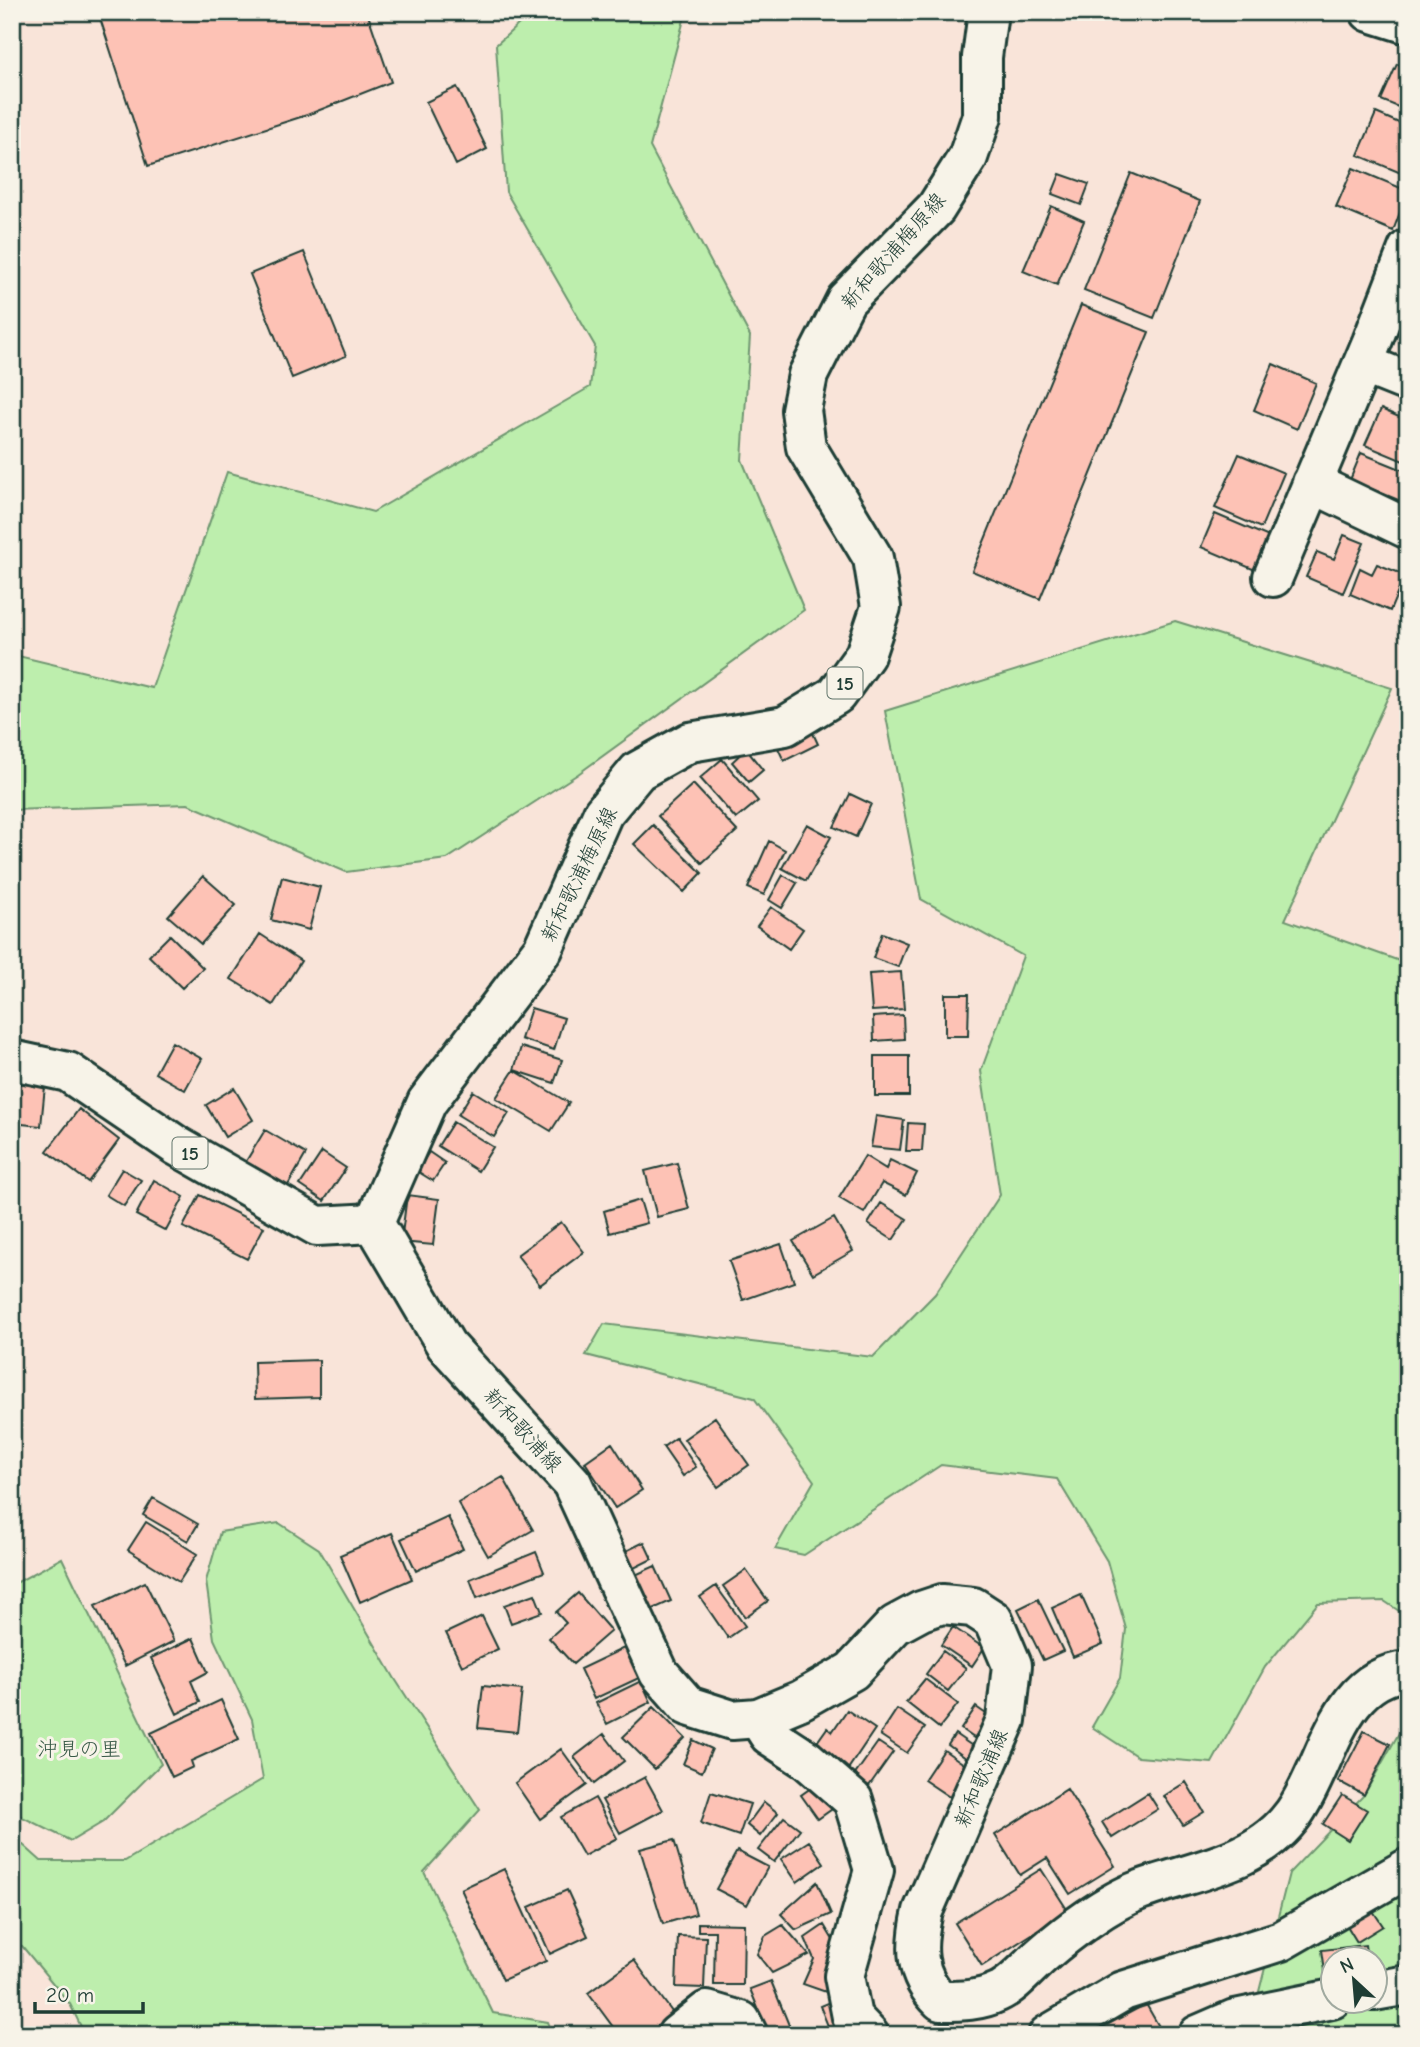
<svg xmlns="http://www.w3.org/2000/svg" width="1420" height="2047" font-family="'Comic Neue','Klee One',sans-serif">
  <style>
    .green { fill: #bdeead; stroke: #6e9670; stroke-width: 2; fill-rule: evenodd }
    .building { fill: #fdc2b5; stroke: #1f3d34; stroke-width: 2 }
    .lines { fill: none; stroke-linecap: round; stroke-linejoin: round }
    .minor-casing { stroke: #1f3d34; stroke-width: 44 }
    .major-casing { stroke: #1f3d34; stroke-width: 44 }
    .minor { stroke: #f7f3e8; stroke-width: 38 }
    .major { stroke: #f7f3e8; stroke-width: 38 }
    .labels { text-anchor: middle; stroke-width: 6; stroke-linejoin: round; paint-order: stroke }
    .shield { fill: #f7f3e8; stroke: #60746a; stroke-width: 2 }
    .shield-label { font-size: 19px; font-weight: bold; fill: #1f3d34 }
    .street-label { font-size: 21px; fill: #1f3d34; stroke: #f7f3e8 }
    .park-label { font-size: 21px; fill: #375846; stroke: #f7f3e8 }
  </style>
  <rect width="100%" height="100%" fill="#f9e4d9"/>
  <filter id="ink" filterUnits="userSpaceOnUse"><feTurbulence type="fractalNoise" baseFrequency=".0143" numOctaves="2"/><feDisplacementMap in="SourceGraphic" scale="14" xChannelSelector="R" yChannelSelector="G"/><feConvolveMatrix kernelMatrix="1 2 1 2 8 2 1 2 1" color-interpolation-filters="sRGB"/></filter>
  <g filter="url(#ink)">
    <path class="green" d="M532,12H686L650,147L750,336L742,460L804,610L578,774L447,859L346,872L188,804L12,810V642L18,656L152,688L227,472L373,512L590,387L595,346L506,192L496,45Z
      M1175,621L1392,688L1285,920L1408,964V1617L1384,1601L1318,1603L1265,1667L1212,1763L1138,1757L1092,1727L1120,1678L1126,1629L1107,1561L1057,1479L941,1465L804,1555L775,1549L814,1481L754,1398L586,1355L604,1324L873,1357L935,1294L1000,1195L981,1071L1023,956L921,899L885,711Z
      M279,1523L319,1549L395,1679L480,1810L424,1872L493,2013L548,2022L553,2035H85L70,2004L22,1946L12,1944V1835L41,1861H125L263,1779L252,1719L214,1639L206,1581L220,1532Z
      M62,1558L161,1764L103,1822L71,1841L12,1812V1585Z
      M1408,1717V2035H1248L1289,1873L1364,1795ZM1332,1960H1374V2002H1332Z"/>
    <path class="building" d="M98,12H367L391,82L307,115L148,166Z
      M1397,64L1408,69V111L1381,100Z
      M457,87L487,149L456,165L426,102Z
      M1376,113L1408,127V176L1358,155Z
      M1353,168L1408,191L1393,231L1336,207Z
      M1131,173L1200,201L1154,318L1084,290Z
      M1060,174L1089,184L1081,205L1052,194Z
      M1051,206L1084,221L1057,285L1023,271Z
      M304,252L346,356L292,378L250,274Z
      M1081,305L1149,332L1040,599L972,571Z
      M1273,364L1316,383L1297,429L1254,410Z
      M1381,409L1408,421V463L1365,445Z
      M1361,453L1408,472V504L1350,480Z
      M1239,454L1284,473L1261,528L1215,508Z
      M1215,514L1269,537L1255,570L1201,547Z
      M1344,535L1364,543L1343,593L1306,577L1317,552L1334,559Z
      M1377,564L1405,575L1390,611L1350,594L1360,568L1372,574Z
      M811,729L818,744L784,761L777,746Z
      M746,749L763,770L749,782L732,762Z
      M722,759L758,801L736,819L700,778Z
      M693,784L737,831L702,863L658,816Z
      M850,794L871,804L856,837L834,827Z
      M807,824L831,837L806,881L782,868Z
      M653,825L702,873L684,892L634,844Z
      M769,841L785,850L764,895L748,888Z
      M783,875L797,883L782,908L769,900Z
      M203,876L236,905L201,944L168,916Z
      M282,877L320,887L309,930L271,920Z
      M771,907L803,929L789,949L757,926Z
      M882,933L907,943L898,967L873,958Z
      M260,934L301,961L273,1005L231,979Z
      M170,935L203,968L182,988L149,956Z
      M901,972L904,1009L872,1011L869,974Z
      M945,994H969L968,1036H945Z
      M531,1008L564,1018L554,1050L521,1039Z
      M903,1015L904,1039L874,1041L873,1017Z
      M172,1042L202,1059L185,1090L155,1073Z
      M521,1047L562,1060L554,1083L514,1070Z
      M875,1056H909V1096H875Z
      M514,1070L569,1103L551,1131L496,1098Z
      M12,1083L45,1086L41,1126L12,1123Z
      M234,1088L253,1120L225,1137L206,1105Z
      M473,1091L509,1113L494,1137L458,1115Z
      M79,1109L119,1140L88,1182L47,1151Z
      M876,1116L904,1120L900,1150L871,1147Z
      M453,1122L493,1147L478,1171L438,1146Z
      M908,1123L924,1124L922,1151H906Z
      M265,1130L306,1154L287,1187L245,1163Z
      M322,1152L346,1168L324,1201L300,1185Z
      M429,1152L445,1163L433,1181L417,1171Z
      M865,1156L886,1169L890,1160L917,1173L906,1195L882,1183L864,1213L839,1198Z
      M677,1163L689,1209L657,1217L645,1171Z
      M122,1169L141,1180L124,1206L106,1195Z
      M154,1180L184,1197L166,1231L136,1215Z
      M200,1195L264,1227L247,1259L183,1227Z
      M407,1195L439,1199L433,1245L401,1242Z
      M640,1200L647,1223L610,1233L604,1211Z
      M881,1203L907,1219L893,1240L868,1224Z
      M834,1218L853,1251L813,1274L793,1241Z
      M561,1222L584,1252L540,1285L517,1255Z
      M781,1244L794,1282L743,1300L729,1261Z
      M319,1360V1397L255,1399L254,1362Z
      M715,1417L749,1465L718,1487L684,1439Z
      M676,1438L696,1467L683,1476L663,1447Z
      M612,1443L642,1490L615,1508L585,1462Z
      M503,1477L533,1530L488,1556L458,1503Z
      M153,1498L198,1524L188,1541L143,1515Z
      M448,1517L463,1549L416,1571L401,1539Z
      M146,1522L197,1554L179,1582L128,1550Z
      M392,1533L412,1579L360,1602L340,1555Z
      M644,1542L652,1559L632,1569L624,1552Z
      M536,1552L544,1572L477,1598L470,1579Z
      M655,1566L671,1601L649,1611L633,1576Z
      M746,1570L768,1601L745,1617L723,1586Z
      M145,1582L174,1641L125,1666L95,1606Z
      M716,1586L745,1626L728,1638L700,1597Z
      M578,1593L611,1631L573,1664L549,1638L566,1623L556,1612Z
      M535,1594L542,1612L511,1623L504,1605Z
      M1081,1595L1103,1644L1073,1657L1052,1608Z
      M1038,1599L1063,1651L1043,1660L1018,1609Z
      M482,1616L498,1649L462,1666L446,1633Z
      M953,1627L984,1648L972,1666L941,1645Z
      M193,1638L208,1672L191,1681L200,1702L177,1714L151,1658Z
      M626,1647L641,1677L594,1699L580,1669Z
      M943,1651L966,1668L948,1691L926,1674Z
      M925,1679L958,1704L939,1728L906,1702Z
      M641,1681L651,1702L607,1724L596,1703Z
      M483,1686L522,1690L517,1732L478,1728Z
      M221,1700L239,1739L191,1761L193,1767L172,1777L151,1733Z
      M654,1707L685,1738L655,1769L623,1737Z
      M976,1707L989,1716L974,1738L961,1729Z
      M897,1709L925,1728L907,1753L880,1735Z
      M847,1710L875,1729L844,1775L810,1752L827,1728L832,1732Z
      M1364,1731L1390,1744L1364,1795L1338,1781Z
      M604,1734L624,1761L594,1784L574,1757Z
      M955,1734L978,1750L970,1761L948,1745Z
      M693,1740L712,1749L702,1772L683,1764Z
      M878,1742L893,1752L869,1786L854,1776Z
      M561,1749L587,1785L540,1819L515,1783Z
      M944,1750L971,1769L951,1798L924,1780Z
      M645,1777L663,1810L620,1833L602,1800Z
      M1186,1782L1204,1812L1183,1825L1164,1796Z
      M818,1783L835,1807L818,1819L801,1795Z
      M1067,1789L1115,1866L1070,1894L1047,1858L1020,1875L995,1835Z
      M711,1792L750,1804L739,1836L701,1823Z
      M1148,1793L1158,1809L1112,1838L1102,1822Z
      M1342,1795L1367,1810L1348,1840L1323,1824Z
      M595,1798L617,1838L584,1856L561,1817Z
      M764,1802L778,1813L760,1836L747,1825Z
      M784,1817L800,1829L774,1862L758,1850Z
      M674,1840L696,1914L663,1924L640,1849Z
      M809,1841L824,1863L797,1882L781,1859Z
      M737,1851L768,1867L747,1905L716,1889Z
      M504,1869L546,1961L503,1980L461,1889Z
      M1041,1869L1068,1911L982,1966L955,1923Z
      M817,1882L831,1914L796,1930L781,1914Z
      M567,1890L588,1936L550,1954L529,1907Z
      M1371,1908L1383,1926L1357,1942L1346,1924Z
      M698,1923L744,1924L743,1985H714L715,1931H698Z
      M783,1925L809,1955L772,1973L757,1954L765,1936Z
      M824,1925L841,1953L826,1992L803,1984L814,1959L805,1938Z
      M678,1936L706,1937L704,1988L676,1987Z
      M1365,1945L1367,1960H1332V1984L1327,1985L1322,1950Z
      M634,1960L675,2016L649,2035H619L588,1993Z
      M771,1981L793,2035H769L750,1989Z
      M839,1998L852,2035H819L818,2030L828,2026L820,2006Z
      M1146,2004L1161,2030L1152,2035H1088Z"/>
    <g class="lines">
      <g class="minor-casing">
        <path id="minor" d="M1370,12L1408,24
          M1363,364L1408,382
          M1312,483L1408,529
          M1273,577L1372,342L1408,249
          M758,1718L769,1735L807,1760L853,1800L874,1870L844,1976L852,2017L869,2035
          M1374,1991L1408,1985
          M677,2035L707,2011L741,2021L748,2035
          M1048,2035L1123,1991L1281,1941L1408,1868
          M1198,2035L1235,2019L1332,1999"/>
      </g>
      <g class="major-casing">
        <path id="major" d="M12,1060L68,1072L177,1146L317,1226L374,1223
          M374,1223L446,1345L572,1483L659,1673L688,1706L732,1720L758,1718L801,1700L852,1671L895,1625L921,1611L942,1604L973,1607L993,1620L1012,1665L1006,1720L923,1911C915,1946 914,1975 941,2001C961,2001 979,2001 998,1992C1014,1985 1029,1966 1043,1954C1068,1932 1108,1902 1140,1890C1194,1870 1258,1864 1294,1813C1328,1765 1337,1677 1408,1671
          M374,1223L427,1102L543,949L603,813L638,771L690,742L785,726L836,695L865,655L881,607L873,558L806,447L801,410L808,375L846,300L936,208L968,157L982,116V57L988,12"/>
      </g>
      <use href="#minor" class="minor"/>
      <use href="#major" class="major"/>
    </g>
  </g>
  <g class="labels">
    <g class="shield">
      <rect x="827.5" y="667.5" width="35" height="31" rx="5"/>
      <rect x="172.5" y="1137.5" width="35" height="31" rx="5"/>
    </g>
    <g class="shield-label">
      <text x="845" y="690">15</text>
      <text x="190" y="1160">15</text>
    </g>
    <g class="street-label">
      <text transform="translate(893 251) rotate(-49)" y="7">新和歌浦梅原線</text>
      <text transform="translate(579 874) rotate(-64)" y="7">新和歌浦梅原線</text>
      <text transform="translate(523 1430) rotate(48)" y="7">新和歌浦線</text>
      <text transform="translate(981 1778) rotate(-67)" y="7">新和歌浦線</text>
    </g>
    <g class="park-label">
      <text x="79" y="1756">沖見の里</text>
    </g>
  </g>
  <rect width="1420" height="2047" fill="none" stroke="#f7f3e8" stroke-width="42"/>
  <rect x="21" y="21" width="1378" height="2005" fill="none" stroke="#1f3d34" stroke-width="2.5" filter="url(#ink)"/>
  <g transform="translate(1354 1980) rotate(334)"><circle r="33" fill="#f7f3e8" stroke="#a1aaa0" stroke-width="2"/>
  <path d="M0-5L12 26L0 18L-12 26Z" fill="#1f3d34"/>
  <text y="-10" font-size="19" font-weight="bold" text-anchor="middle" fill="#1f3d34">N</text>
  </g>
  <path d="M35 2002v10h108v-10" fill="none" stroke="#1f3d34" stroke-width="3.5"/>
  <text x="46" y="2002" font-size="21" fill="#1f3d34" stroke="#f7f3e8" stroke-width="5" paint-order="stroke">20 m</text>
</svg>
